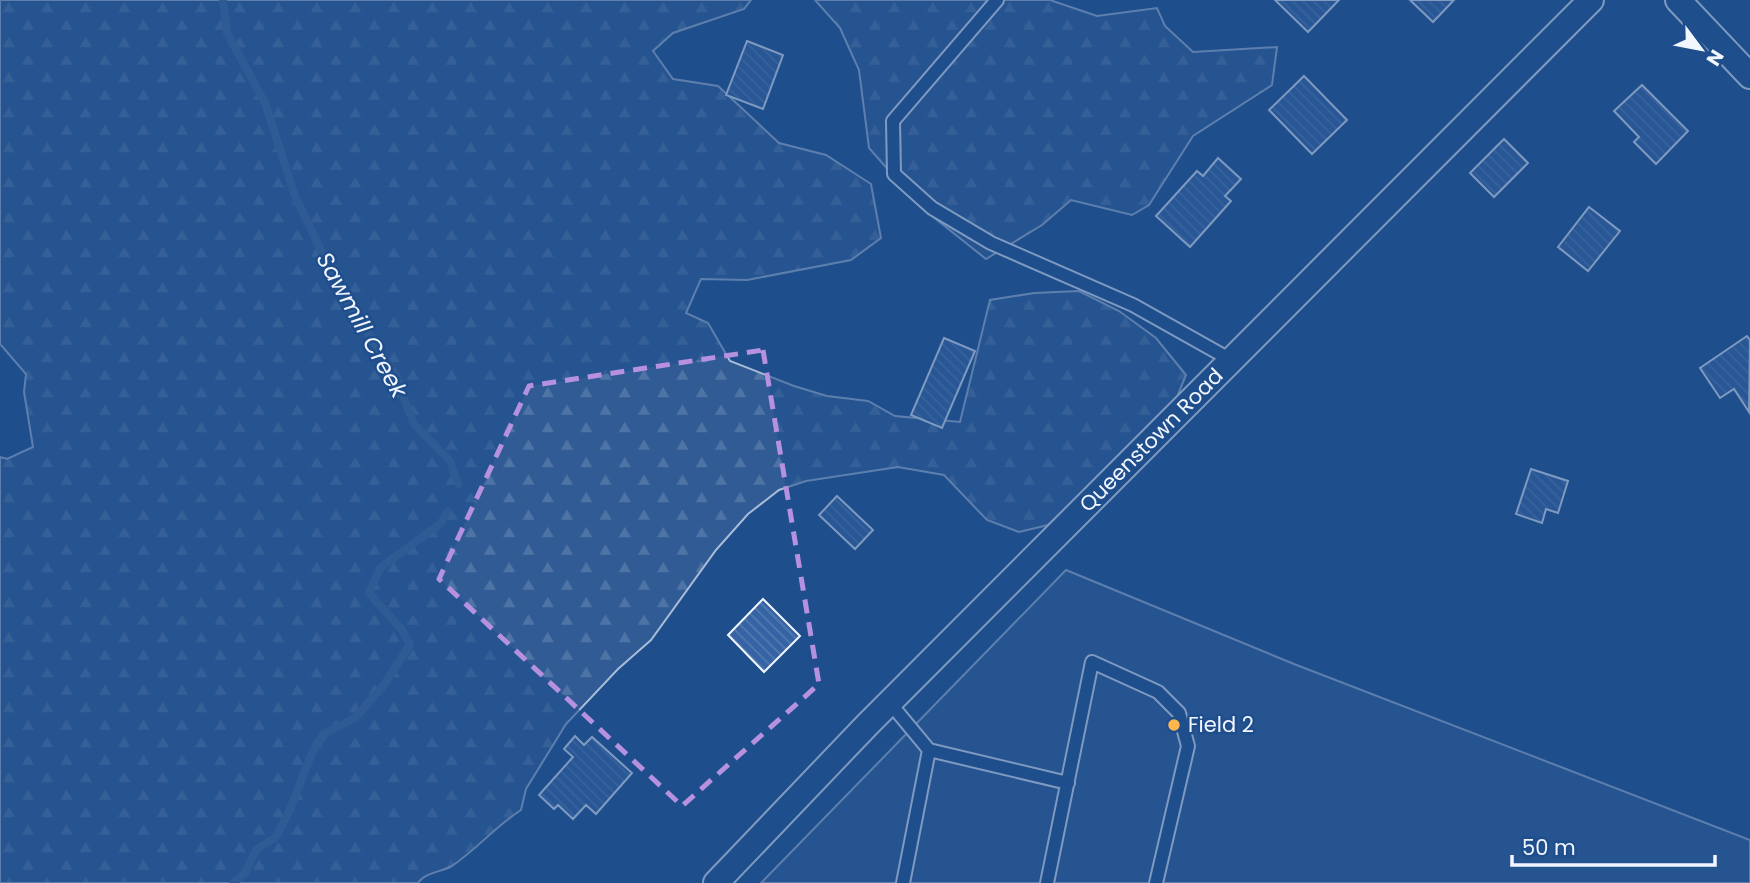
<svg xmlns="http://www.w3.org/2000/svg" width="1750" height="883" font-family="Poppins,sans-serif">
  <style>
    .forest { fill: url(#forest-firs); stroke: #a8bbd7; stroke-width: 2 }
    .built { fill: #305b95; stroke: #a8bbd7; stroke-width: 2 }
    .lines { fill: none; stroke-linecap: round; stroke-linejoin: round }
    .stream { stroke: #446ba0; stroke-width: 8 }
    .building { fill: url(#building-back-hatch); stroke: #f2f6ff; stroke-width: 2 }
    .service-casing { stroke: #f2f6ff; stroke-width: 16 }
    .minor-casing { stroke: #f2f6ff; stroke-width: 28 }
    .service { stroke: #1f4e8c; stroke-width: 12 }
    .minor { stroke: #1f4e8c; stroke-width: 24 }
    .marked { fill: none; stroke: #b691df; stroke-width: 5; stroke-dasharray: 14 9; stroke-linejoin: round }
    .poi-dot { fill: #ffb74d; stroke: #1f4e8c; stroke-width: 2.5 }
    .labels { text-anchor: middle; stroke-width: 5; stroke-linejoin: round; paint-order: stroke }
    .street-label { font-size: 21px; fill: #f2f6ff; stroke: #1f4e8c }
    .poi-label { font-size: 21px; fill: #f2f6ff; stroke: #1f4e8c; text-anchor: start }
    .water-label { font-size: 23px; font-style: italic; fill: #f2f6ff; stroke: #1f4e8c }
  </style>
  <defs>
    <pattern id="forest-firs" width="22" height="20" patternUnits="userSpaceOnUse" patternTransform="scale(1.75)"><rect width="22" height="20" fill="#305b95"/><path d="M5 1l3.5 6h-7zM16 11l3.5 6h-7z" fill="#4e73a5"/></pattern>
    <pattern id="building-back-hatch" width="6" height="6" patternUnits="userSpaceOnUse" patternTransform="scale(1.75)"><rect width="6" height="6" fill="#3563a3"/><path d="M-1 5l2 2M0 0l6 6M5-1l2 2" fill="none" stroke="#537ab1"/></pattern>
  </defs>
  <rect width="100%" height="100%" fill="#1f4e8c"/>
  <path class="forest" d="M0,0H751L744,9L673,33L653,51L673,79L718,86L779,143L826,155L871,184L881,238L851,260L747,280L701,279L686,313L708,323L730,361L794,386L827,396L868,401L895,416L960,422L990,300L1034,293L1079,291L1119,311L1156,338L1186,375L1173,407L1048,525L1019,532L987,520L944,475L898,467L806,481L779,490L748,514L716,550L651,640L618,669L566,724L526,789L521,810C496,826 477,849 452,866C441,872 424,873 418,883H0V457L7,459L33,447L24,392L26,374L0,344Z
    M815,0H1050L1097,16L1157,8L1165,26L1193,52L1277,47L1272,85L1193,136L1149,205L1132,215L1071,200L1042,225L986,259L922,208L869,148L859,70L840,28Z"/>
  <path class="built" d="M1066,570L1294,664L1750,840V883H761Z"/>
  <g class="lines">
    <path class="stream" d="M223,0L227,33L265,103L295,196L342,294L395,374L414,424L450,461L458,484
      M233,883L245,873L256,850L276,837L289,812L312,753L324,734L356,717L383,686L410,645L402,630L369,593L380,568L441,523L448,511"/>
  </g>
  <path class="building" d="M1275,0H1339L1308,32Z
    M1410,0H1454L1433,22Z
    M747,41L783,55L763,109L726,95Z
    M1304,76L1347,120L1312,154L1269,110Z
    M1642,85L1688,131L1656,164L1634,142L1639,137L1614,111Z
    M1504,139L1528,163L1494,197L1470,173Z
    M1218,158L1241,179L1225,196L1231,201L1190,247L1156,216L1197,171L1203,176Z
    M1589,207L1620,231L1588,271L1558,247Z
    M1747,336L1750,340L1749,412L1734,389L1720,398L1700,368Z
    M944,338L975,351L942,428L911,415Z
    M1531,469L1568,481L1558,513L1546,509L1542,523L1516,514Z
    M837,496L873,530L855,549L819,515Z
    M763,599L800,636L764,672L728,635Z
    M575,736L584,745L592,737L632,773L596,814L586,805L573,819L558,805L554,809L539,795L573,757L564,749Z"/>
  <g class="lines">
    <g class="service-casing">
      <path id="service" d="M997,0L893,121L894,174L932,208L991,243L1133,305L1231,360
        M890,703L929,750L903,883
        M929,750L1068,783
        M1047,883L1092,662L1158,692L1179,713L1188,746L1156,883"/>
    </g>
    <g class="minor-casing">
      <g id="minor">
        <path d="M1678,0L1750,76"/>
        <path id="s1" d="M716,883L867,725L1591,0"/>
      </g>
    </g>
    <use href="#service" class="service"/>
    <use href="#minor" class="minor"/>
  </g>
  <path d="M0 0H1750V883H0ZM763,350L819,684L682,806L439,579L529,386Z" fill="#1f4e8c" fill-opacity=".55" fill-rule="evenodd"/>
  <path class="marked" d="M763,350L819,684L682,806L439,579L529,386Z"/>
  <circle class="poi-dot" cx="1174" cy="725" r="7"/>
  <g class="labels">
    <g class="street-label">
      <text dy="7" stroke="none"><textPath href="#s1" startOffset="621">Queenstown Road</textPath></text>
    </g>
    <g class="poi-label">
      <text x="1188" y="732">Field 2</text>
    </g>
    <g class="water-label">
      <text transform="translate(362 325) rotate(61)" y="8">Sawmill Creek</text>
    </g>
  </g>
  <g transform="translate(1701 49) rotate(122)" stroke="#1f4e8c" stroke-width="5" paint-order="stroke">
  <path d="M0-5L12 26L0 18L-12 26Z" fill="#f2f6ff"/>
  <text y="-10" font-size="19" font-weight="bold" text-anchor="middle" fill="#f2f6ff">N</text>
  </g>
  <path d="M1512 855v10h203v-10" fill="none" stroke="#f2f6ff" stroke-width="3.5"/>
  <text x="1522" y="855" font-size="21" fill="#f2f6ff" stroke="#1f4e8c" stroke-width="5" paint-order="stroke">50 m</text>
</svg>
